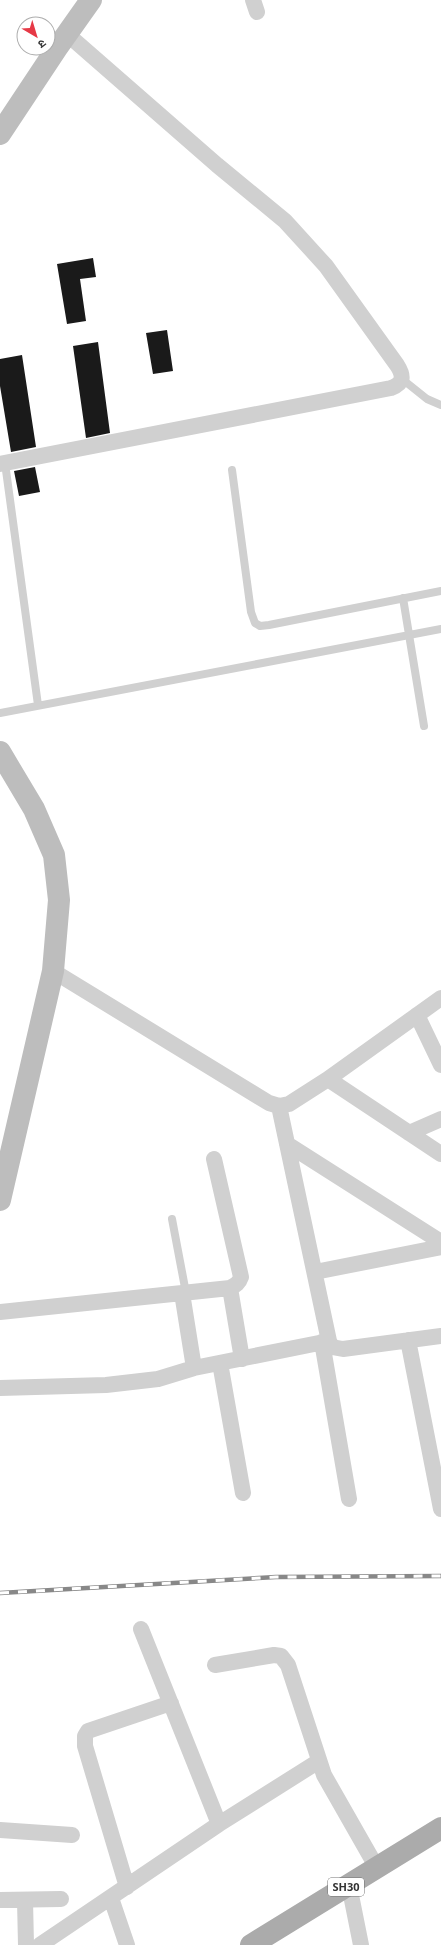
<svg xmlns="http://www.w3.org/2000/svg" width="441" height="1945" font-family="'Open Sans','Noto Sans Devanagari',sans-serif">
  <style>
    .building { fill: #1a1a1a }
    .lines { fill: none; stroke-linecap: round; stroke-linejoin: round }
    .lane { stroke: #d0d0d0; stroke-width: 8 }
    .street { stroke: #d0d0d0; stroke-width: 16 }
    .secondary { stroke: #bdbdbd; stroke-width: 22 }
    .primary { stroke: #ababab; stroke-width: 22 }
    .rail-casing { stroke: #888; stroke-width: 4.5 }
    .rail { stroke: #fff; stroke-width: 3; stroke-dasharray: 9; stroke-linecap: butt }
    .labels { text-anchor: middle; stroke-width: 4; stroke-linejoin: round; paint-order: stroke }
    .shield { fill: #fff; stroke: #707070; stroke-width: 1 }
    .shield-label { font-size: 11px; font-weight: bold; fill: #333 }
  </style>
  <rect width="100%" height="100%" fill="#fff"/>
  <path class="building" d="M93,258L96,277L80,279L86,321L67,324L57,264Z
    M167,330L173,371L153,374L146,333Z
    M98,342L110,433L86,438L73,346Z
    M22,355L36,447L11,452L0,386V359Z
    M35,467L40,492L19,496L14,471Z"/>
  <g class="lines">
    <path class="lane" d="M402,379L427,399L441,405
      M5,463L38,705
      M232,470L251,612L255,623L260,626L269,625L441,591
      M403,598L424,726
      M0,713L441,629
      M172,1219L186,1293"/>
    <path class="street" d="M253,0L257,12
      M0,464L391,388C404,383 404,376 397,365L326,266L285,221L217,165L67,34
      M53,971L269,1103L279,1106L289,1104L328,1079L441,998
      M417,1015L441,1065
      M328,1079L441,1154
      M279,1106L329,1341L332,1347L343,1349L441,1336
      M409,1133L441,1119
      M287,1144L441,1242
      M315,1272L441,1247
      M230,1288L242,1359
      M182,1293L194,1368
      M0,1312L230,1288C236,1285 239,1283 241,1277L214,1159
      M408,1340L441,1509
      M322,1342L349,1499
      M220,1363L243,1493
      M0,1388L106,1385L158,1379L194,1368L329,1341
      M141,1629L219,1824
      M215,1665L274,1655L281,1656L288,1665L324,1775L377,1868
      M0,1830L72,1835
      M349,1885L361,1945
      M127,1887L85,1746V1736L88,1731L171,1703
      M111,1898L127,1945
      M0,1900L61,1899
      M25,1900L26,1945
      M40,1945L219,1824L319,1761"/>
    <path class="secondary" d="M0,134L57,48L91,0
      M0,752L34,809L54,855L59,900L53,971L0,1200"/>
    <path class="primary" d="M251,1945L441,1828"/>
    <g class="rail-casing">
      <path id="rail" d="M0,1593L276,1577L441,1576"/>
    </g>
    <use href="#rail" class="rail"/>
  </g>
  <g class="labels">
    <rect class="shield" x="328" y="1878" width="36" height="18" rx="3"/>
    <g class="shield-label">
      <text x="346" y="1891">SH30</text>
    </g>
  </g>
  <g transform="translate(36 36) rotate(142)"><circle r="19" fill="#ffffff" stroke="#adadad"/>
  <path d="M0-3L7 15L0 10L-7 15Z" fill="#e63946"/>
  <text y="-6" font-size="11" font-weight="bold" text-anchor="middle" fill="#333333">उ</text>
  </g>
</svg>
